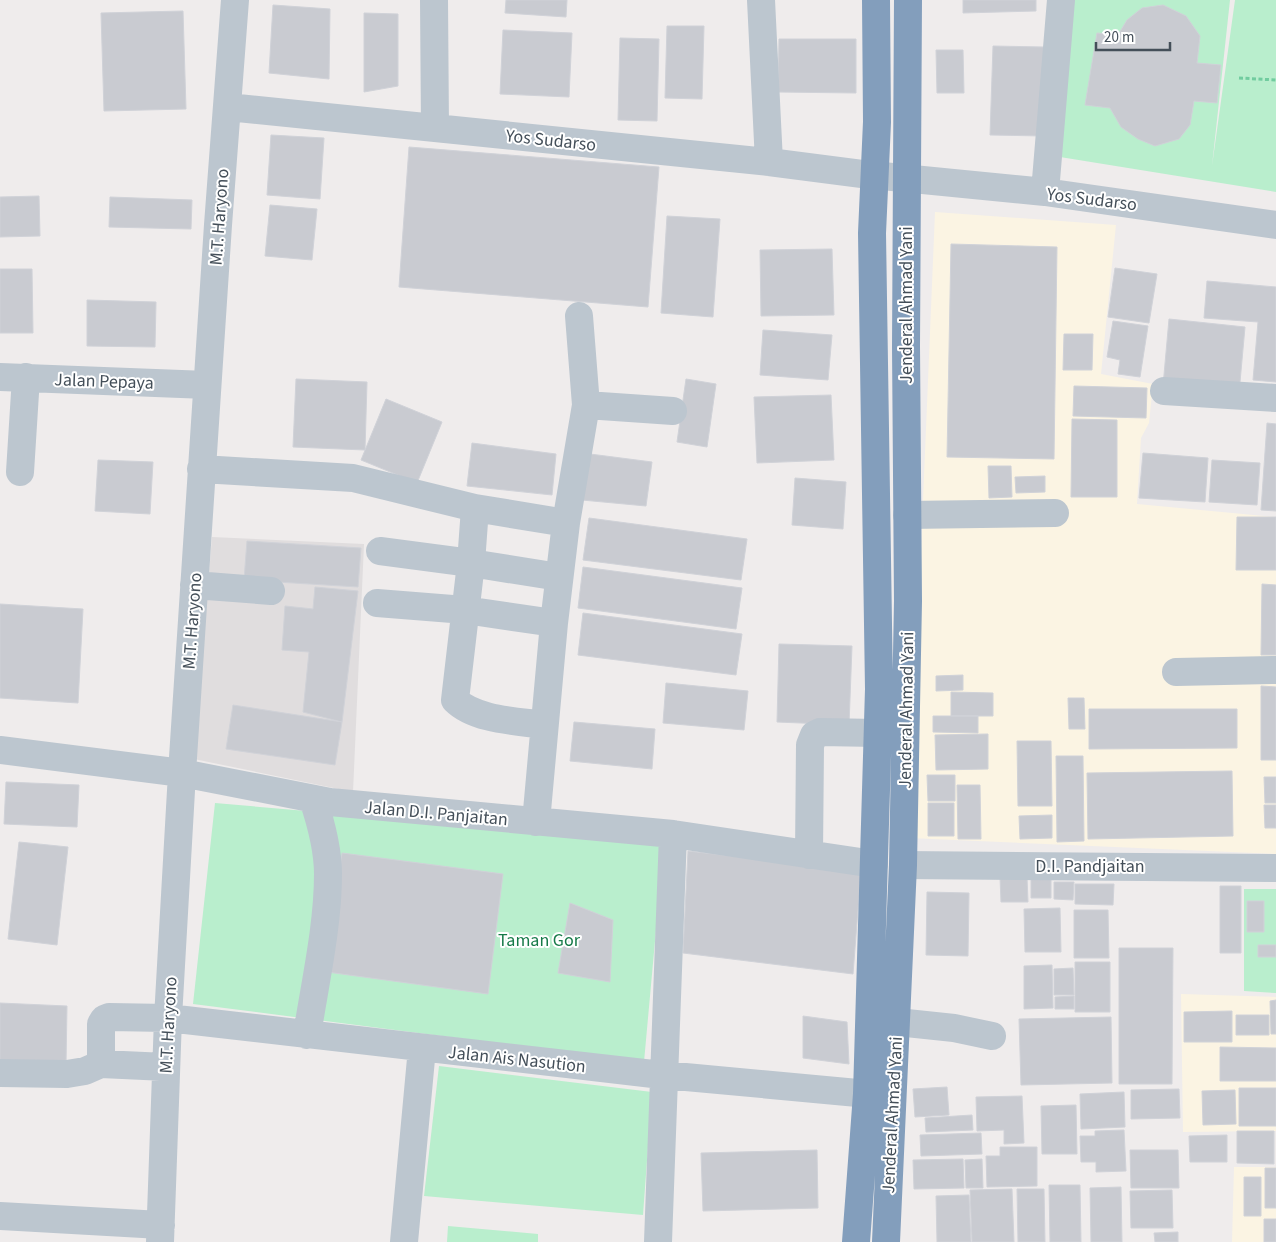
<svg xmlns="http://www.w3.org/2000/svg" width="1276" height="1242" font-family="'Source Sans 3',sans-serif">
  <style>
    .commercial { fill: #fbf4e3 }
    .education { fill: #e0ddde }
    .green { fill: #b9eecd }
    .building { fill: #c9cbd1; stroke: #d0d2d8 }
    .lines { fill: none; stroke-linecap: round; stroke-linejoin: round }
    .path { stroke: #71cc9f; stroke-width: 3; stroke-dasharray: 4 2.5; stroke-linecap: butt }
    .minor { stroke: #bcc6cf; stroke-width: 28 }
    .highway { stroke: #839ebc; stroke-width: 28 }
    .labels { text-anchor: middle; stroke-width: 4; stroke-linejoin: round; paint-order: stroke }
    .street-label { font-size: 18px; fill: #444f59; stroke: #fff }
    .park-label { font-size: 18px; fill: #167a48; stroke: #fff }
  </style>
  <rect width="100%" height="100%" fill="#efecec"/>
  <path class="commercial" d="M935,212L1116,225L1101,374L1153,384L1149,423L1141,438L1137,504L1276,517V854L909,838Z
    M1181,994L1276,997V1131L1183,1132Z
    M1234,1167H1276V1242H1232Z"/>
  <path class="education" d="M212,537L364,544L353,792L194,759Z"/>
  <path class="green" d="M1073,0H1230L1212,166L1235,0H1276V192L1060,157Z
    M215,803L664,842L644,1062L193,1004Z
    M1244,889H1276V993L1244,991Z
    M439,1066L652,1092L643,1215L424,1196Z
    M448,1226L538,1234V1242H447Z"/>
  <path class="building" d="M506,0H567L566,17L505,13Z
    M963,0H1036V11L963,13Z
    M273,5L330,9L329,79L269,73Z
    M1163,5L1186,16L1200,36L1197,63L1221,65L1217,103L1194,101L1190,125L1179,139L1155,146L1138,139L1121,127L1110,108L1085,105L1097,33L1118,35L1127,20L1142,8Z
    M183,11L186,109L104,111L101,13Z
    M364,13L398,14V86L364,92Z
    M667,26H704L702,99L665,98Z
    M503,30L572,33L569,97L500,94Z
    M620,38L659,39L657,121L618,120Z
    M779,39H856V93L778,92Z
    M993,46L1044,47L1042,136L990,135Z
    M936,50H963L964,93H937Z
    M271,135L324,138L320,199L267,195Z
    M409,147L659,167L648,307L399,287Z
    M39,196L40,236L0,237V197Z
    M110,197L192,200L191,229L109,227Z
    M270,205L317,209L312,260L265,256Z
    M667,216L720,219L713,317L661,313Z
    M951,244L1057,247L1054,459L947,457Z
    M832,249L834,315L761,316L760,250Z
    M1115,268L1157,274L1149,323L1108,317Z
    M0,269H32L33,333H0Z
    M1207,281L1276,287V382L1253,380L1258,322L1204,318Z
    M87,300L156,302L155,347L87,346Z
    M1169,319L1245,327L1239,393L1163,386Z
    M1113,321L1148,326L1140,377L1118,374L1120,360L1107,357Z
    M763,330L832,335L828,380L760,375Z
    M1064,334H1093L1092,370H1063Z
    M296,379L367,382L365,450L293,447Z
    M686,379L716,384L707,447L677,442Z
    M1074,386L1147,388L1146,418L1073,416Z
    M831,395L834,460L757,463L754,397Z
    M386,399L442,422L417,483L361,460Z
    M1072,419L1117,420V497H1071Z
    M1267,423L1276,424V511L1261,510Z
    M472,443L556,454L552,495L467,486Z
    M1143,453L1208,458L1205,502L1139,498Z
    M590,454L652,462L646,506L582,500Z
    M98,460L153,462L150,514L95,511Z
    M1212,460L1260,463L1257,505L1209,502Z
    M988,466H1011L1012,497L989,498Z
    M1045,476V492L1016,493L1015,477Z
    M795,478L846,482L843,529L792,525Z
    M1237,517H1276V570H1236Z
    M589,518L747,539L741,580L583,560Z
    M247,541L361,548L358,587L244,580Z
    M583,567L742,588L736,629L578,608Z
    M1262,584L1276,585V655H1261Z
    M315,587L358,591L342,722L303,712L309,652L282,650L285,606L313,609Z
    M0,604L83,609L78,703L0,698Z
    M583,613L742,634L736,675L578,655Z
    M779,644L852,646L849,725L777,722Z
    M963,675V690L936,691V676Z
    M666,683L748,691L744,730L663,723Z
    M1261,686L1276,687V760H1261Z
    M951,692L993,693V716H951Z
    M1068,698H1084L1085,729H1069Z
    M233,705L342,722L335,765L226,749Z
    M1089,709H1237V748L1089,749Z
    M933,716H978V733L933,732Z
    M574,722L655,729L652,769L570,761Z
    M988,734V769L936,770L935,735Z
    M1017,741H1051L1052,806H1018Z
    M1056,756H1083L1084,841L1057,842Z
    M1232,771L1233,836L1088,839L1087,773Z
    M927,775H955V801H928Z
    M1264,777H1276V803H1265Z
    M6,782L79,785L77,827L4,824Z
    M957,785H980L981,839H958Z
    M928,803H954V836H928Z
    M1264,805H1276V828H1265Z
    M1052,815V838L1020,839L1019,816Z
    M19,842L68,847L57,945L8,939Z
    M688,851L861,871L853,974L683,953Z
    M342,853L503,874L488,994L327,972Z
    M1000,877H1027L1028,902H1001Z
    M1031,879H1051V898H1031Z
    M1054,882H1074L1073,900L1054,899Z
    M1075,884H1114L1113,905L1075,904Z
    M1220,886H1241V953H1220Z
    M927,892L969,893L968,956L926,955Z
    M1247,901H1264V932H1247Z
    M570,903L613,920L610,982L558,973Z
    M1060,908L1061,952H1025L1024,909Z
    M1074,910H1108L1109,958H1074Z
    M1258,945H1276V957H1258Z
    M1119,948H1173L1172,1084H1119Z
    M1075,962H1110V1012H1075Z
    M1052,965L1053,1008L1024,1009V966Z
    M1073,968L1074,995H1054V969Z
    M1074,996V1009H1055V997Z
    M1276,1000V1034H1271L1270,1001Z
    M0,1003L67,1006L66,1066L0,1064Z
    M1232,1011V1042H1184V1012Z
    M1236,1015H1269V1035H1236Z
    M803,1016L847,1022L849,1064L803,1058Z
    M1111,1017L1112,1083L1021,1085L1019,1019Z
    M1220,1047L1276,1048V1081H1220Z
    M947,1087L949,1115L915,1117L913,1089Z
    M1239,1088H1276V1126H1239Z
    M1179,1089L1180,1118L1131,1119V1090Z
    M1235,1090L1236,1124L1203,1125L1202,1091Z
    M1124,1092L1125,1127L1081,1129L1080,1094Z
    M1022,1096L1024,1143L1004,1144V1130L977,1131L976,1097Z
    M1076,1105L1077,1154H1042L1041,1106Z
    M972,1115L973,1130L926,1132L925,1118Z
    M1124,1130L1126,1171L1096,1172V1162H1081L1080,1136H1095V1131Z
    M1237,1131H1274V1164L1237,1163Z
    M981,1133L982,1154L921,1156L920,1135Z
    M1227,1135V1162H1190L1189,1136Z
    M1000,1147H1037V1186L987,1187L986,1156H1000Z
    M817,1150L818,1208L703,1211L701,1153Z
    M1130,1150H1178L1179,1188H1131Z
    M963,1159L964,1188L914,1189L913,1160Z
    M982,1159L983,1188H966L965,1160Z
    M1265,1168H1276V1208H1265Z
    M1244,1177H1261V1216H1244Z
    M1049,1185H1080L1081,1242H1050Z
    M1121,1187L1122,1242H1091L1090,1188Z
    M1012,1189L1014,1242H972L970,1190Z
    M1017,1189H1044L1045,1242H1018Z
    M1172,1190L1173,1228H1131L1130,1191Z
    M969,1195L971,1242H937L936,1196Z
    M1264,1219H1276V1242H1264Z
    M1178,1232V1242H1155L1154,1233Z"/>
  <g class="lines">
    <path class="path" d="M1239,78L1276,80"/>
    <path class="minor" d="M434,0L435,128
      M761,0L769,162
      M228,107L769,162L862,174L1045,192L1276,225
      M1045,192L1061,0
      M0,377L207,385
      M1164,391L1276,398
      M586,405L673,411
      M201,469L353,478L475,508L566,523
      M20,472L26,377
      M475,508L471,563L455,700C475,720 517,721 544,725
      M907,515L1055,513
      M380,551L471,563L559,577
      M194,585L271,591
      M377,603L465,610L554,623
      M1176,672L1276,670
      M0,750L182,773L330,802L673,834L874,864
      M536,822L554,623L566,523L586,405L579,316
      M809,855L810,745L814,735L820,732L878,733
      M903,865L1276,868
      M897,1022L954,1028L992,1036
      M307,1035C315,983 328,926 328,874C328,849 321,823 313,799
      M101,1064V1024L104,1019L109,1017L168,1018L653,1074L890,1096
      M0,1073L67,1074L85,1071L101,1064L166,1067
      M0,1216L161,1225
      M160,1242L168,1018L182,773L218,225L235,0
      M404,1242L422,1048
      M658,1242L673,834"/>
    <path class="highway" d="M856,1242L867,1094L879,689L872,233L877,122L876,0
      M886,1242L903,865L908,601L906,346L908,0"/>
  </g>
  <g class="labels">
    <g class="street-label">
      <text transform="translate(551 140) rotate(6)" y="6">Yos Sudarso</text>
      <text transform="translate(1092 199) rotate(7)" y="6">Yos Sudarso</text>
      <text transform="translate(219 217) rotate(-86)" y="6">M.T. Haryono</text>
      <text transform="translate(906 305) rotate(-90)" y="6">Jenderal Ahmad Yani</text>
      <text transform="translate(104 381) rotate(2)" y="6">Jalan Pepaya</text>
      <text transform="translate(192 621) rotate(-86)" y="6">M.T. Haryono</text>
      <text transform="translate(906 710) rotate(-89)" y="6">Jenderal Ahmad Yani</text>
      <text transform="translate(436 813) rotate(5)" y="6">Jalan D.I. Panjaitan</text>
      <text x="1090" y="872">D.I. Pandjaitan</text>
      <text transform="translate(168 1025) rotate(-87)" y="6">M.T. Haryono</text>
      <text transform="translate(517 1059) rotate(6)" y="6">Jalan Ais Nasution</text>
      <text transform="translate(892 1115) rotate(-87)" y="6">Jenderal Ahmad Yani</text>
    </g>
    <g class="park-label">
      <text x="539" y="946">Taman Gor</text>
    </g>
  </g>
  <path d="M1096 42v8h74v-8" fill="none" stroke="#444f59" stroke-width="2.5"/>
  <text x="1104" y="42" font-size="15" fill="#444f59" stroke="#ffffff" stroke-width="4" paint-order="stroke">20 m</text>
</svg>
